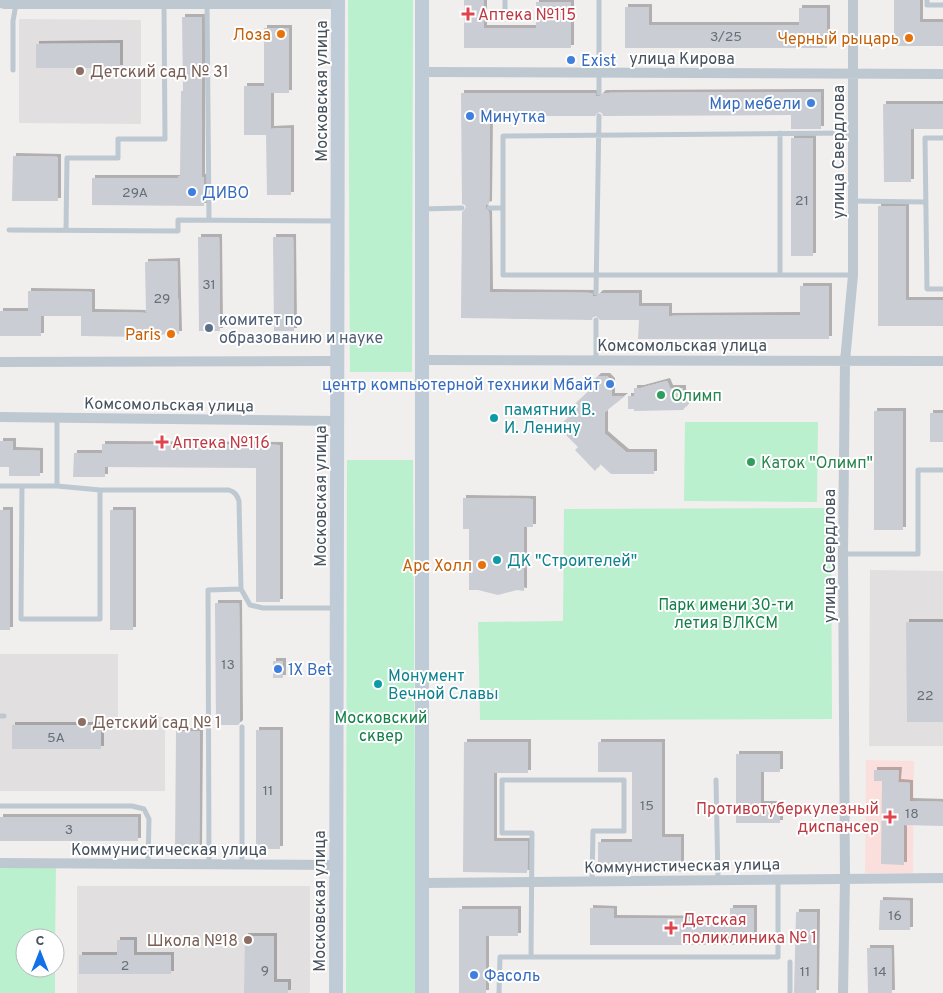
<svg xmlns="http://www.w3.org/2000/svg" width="943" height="993" font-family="Overpass,sans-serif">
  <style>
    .education { fill: #e2dfe0 }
    .medical { fill: #fbdfdd }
    .green { fill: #baf0ce }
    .building { fill: #cacdd3; filter: url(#shadow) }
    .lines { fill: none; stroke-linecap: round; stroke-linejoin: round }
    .service { stroke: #bec8d1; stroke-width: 5 }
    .minor { stroke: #bec8d1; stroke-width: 10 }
    .secondary { stroke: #c0cbd8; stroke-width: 14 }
    .health-dot { fill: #e0444e; stroke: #fff; stroke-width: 2 }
    .food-dot { fill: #e8710a; stroke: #fff; stroke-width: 2 }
    .shop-dot { fill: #3f7fe0; stroke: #fff; stroke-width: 2 }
    .education-dot { fill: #8d6e63; stroke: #fff; stroke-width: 2 }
    .service-dot { fill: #5c6f8a; stroke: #fff; stroke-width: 2 }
    .leisure-dot { fill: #2e9e5b; stroke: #fff; stroke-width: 2 }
    .culture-dot { fill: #0f9aa8; stroke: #fff; stroke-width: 2 }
    .labels { text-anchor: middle; stroke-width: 4; stroke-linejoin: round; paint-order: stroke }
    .number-label { font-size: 14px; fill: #66707a }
    .health-label { font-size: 16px; fill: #be3a42; stroke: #fff; text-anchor: start }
    .food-label { font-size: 16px; fill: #c56008; stroke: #fff; text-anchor: end }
    .street-label { font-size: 16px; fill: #45515c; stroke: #fff }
    .shop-label { font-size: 16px; fill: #366cbe; stroke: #fff; text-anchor: start }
    .education-label { font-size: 16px; fill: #785e54; stroke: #fff; text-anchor: start }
    .service-label { font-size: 16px; fill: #4e5e75; stroke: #fff; text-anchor: start }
    .leisure-label { font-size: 16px; fill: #27864d; stroke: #fff; text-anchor: start }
    .culture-label { font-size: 16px; fill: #0d838f; stroke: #fff; text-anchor: start }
    .park-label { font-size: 16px; fill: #147f48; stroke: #fff }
  </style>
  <defs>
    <filter id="shadow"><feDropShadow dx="3" dy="-3" stdDeviation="0" flood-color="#0004"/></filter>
  </defs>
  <rect width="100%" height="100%" fill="#f1eeee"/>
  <path class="education" d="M19,19L141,20V124L19,123Z
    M870,570L943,571V746H869Z
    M0,654H118V717H165V791H0Z
    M77,886H310V993H77Z"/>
  <path class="medical" d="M866,760L914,761L913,873H865Z"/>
  <path class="green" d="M348,0H413L412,372H350Z
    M685,422H818L817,502L684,501Z
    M347,460H413L416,993H346Z
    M831,508L832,719L480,720L478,622L563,621L564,509Z
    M0,866H56L55,953V938H25V968H55V993H0Z"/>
  <path class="building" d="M464,0H484V28H536V2H571V48H464Z
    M894,0H920V22H943V46H894Z
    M625,7H649V25H799V8H827V48H625Z
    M182,17H202V177H204V206L92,205V178H178V176H180L181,91H183Z
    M264,28H289V93H271V129L291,128V195H267L266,135H244V86H264Z
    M120,43V68H36V44Z
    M821,92V129H791V115L603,116L602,113L599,112L595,116H490L489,204L486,205L485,208L489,212L490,292L592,293L593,296L596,297L600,293H639V306H669V316L800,315V286H829V339H638L639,320H600L596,316L593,317L592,320L461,318L462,212L466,208L465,205L462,204L461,93H595L596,96L599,97L603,93Z
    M883,104H943V129H911V182H884Z
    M791,138H813V256H791Z
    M13,156L58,157V201H12Z
    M878,206H906V300H943V326H878Z
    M198,237H219L220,331H199Z
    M273,237H293L294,331H274Z
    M177,261L179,334L145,335V337L81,336V316H41V336H0V311H28V291L92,292V312L146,313L145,262Z
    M598,376H607L612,381V396H625L605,412V434L626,452H654V474H611L600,464L595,471L575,450L578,447L564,433V421L577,410L574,405L595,385L592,382Z
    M667,381L670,388H683V393L688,394L687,405L683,410L634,411V409H628V396H634V388H641Z
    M874,411H903V530H874Z
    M930,413H943V442H930Z
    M0,441H13V450L40,451V476H9V467H0Z
    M102,444L280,445V602H256V468L105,467V477H73L74,453H102Z
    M463,498L533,499V527H524V591L517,590L498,595L478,590H469V529H463Z
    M0,510H10V630H0Z
    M110,510H133V630H110Z
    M215,603H239L240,723L238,725H216Z
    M906,622H943V722H907Z
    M273,661H283V678H273Z
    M12,725H101V749H12Z
    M256,730H280V849H256Z
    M176,731H200L199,851H175Z
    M464,742H528V773H494V841H528L527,873L463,872Z
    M598,742H662V837H681V872L598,873V842H632V772H598Z
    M736,754H780V772H761V804H780V823H736Z
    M874,770H899L898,782L910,783V801L943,802V826L904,825V865L881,864L882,781H874Z
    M0,817H138V841H0Z
    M880,900L910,901V930H879Z
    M590,908L614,909V918L730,919V908H754V945H590Z
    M459,909H518V936H486V993H459Z
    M796,912H817L816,993H794Z
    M245,936H274V982H288V993H244Z
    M117,940H134V955H171V974H79V955H117Z
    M867,948H891L892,993H868Z"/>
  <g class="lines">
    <path class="service" d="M599,0V93
      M927,0V5H943
      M207,4L209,220
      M505,14V0
      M13,70V21L16,4
      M780,133V275
      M853,133L503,136V275H853
      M943,138H925L927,289H943
      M853,201L926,202
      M489,208H503
      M422,209L462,208
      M9,230L178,231V220L337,221
      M66,230L67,158H118V139H165L164,5
      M596,293L599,116
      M596,360V320
      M57,418V486L100,490H229C235,492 237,495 239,501L241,589L250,605L263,608H336
      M0,486H57
      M22,486L21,619H100V490
      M843,554H918V470H943
      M0,716H4
      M716,780L718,880
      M0,806H132L144,809L149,819L148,864
      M209,864L208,590L241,589
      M242,864V727
      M531,957H778V880
      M790,962V993
      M499,993L500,957H531L532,833H502V780H624V831H593L592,881"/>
    <path class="minor" d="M0,3L5,4H338
      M422,72L943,74
      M422,360L943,361
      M0,362L338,361
      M0,417L338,421
      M0,863L337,865
      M422,883L943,878
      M843,993L845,879L843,554L845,361L853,275V0"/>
    <path class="secondary" d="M422,0V993
      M336,993L338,0"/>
  </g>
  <g class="health-dot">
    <path d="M465.5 6.5h5v5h5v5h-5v5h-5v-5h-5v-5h5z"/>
    <path d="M159.5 434.5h5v5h5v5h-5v5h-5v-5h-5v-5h5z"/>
    <path d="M887.5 809.5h5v5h5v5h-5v5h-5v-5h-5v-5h5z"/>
    <path d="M668.5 920.5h5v5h5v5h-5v5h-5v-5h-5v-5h5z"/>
  </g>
  <g class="food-dot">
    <circle cx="281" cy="34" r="5"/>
    <circle cx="909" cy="38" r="5"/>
    <circle cx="171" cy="334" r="5"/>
    <circle cx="482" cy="565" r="5"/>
  </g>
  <g class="shop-dot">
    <circle cx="571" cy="60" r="5"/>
    <circle cx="811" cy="103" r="5"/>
    <circle cx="470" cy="116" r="5"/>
    <circle cx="192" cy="192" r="5"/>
    <circle cx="610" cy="384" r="5"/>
    <circle cx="278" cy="669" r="5"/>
    <circle cx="474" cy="975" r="5"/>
  </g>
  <g class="education-dot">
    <circle cx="80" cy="71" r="5"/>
    <circle cx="82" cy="722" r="5"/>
    <circle cx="248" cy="940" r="5"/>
  </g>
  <circle class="service-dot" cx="209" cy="328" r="5"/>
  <g class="leisure-dot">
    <circle cx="661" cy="395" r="5"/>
    <circle cx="751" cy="462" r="5"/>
  </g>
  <g class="culture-dot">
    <circle cx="494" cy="418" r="5"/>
    <circle cx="497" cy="560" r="5"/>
    <circle cx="378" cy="684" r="5"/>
  </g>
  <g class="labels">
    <g class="number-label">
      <text x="726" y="41">3/25</text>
      <text x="135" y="197">29А</text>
      <text x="802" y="205">21</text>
      <text x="209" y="289">31</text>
      <text x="162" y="303">29</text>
      <text x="228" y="669">13</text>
      <text x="925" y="700">22</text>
      <text x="56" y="742">5А</text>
      <text x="268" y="795">11</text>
      <text x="647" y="810">15</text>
      <text x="912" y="818">18</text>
      <text x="69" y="834">3</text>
      <text x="895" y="920">16</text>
      <text x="125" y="970">2</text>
      <text x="265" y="975">9</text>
      <text x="805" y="976">11</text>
      <text x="880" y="976">14</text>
    </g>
    <g class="health-label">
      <text x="478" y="20">Аптека №115</text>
      <text x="172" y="448">Аптека №116</text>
      <text x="879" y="814" text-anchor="end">Противотуберкулезный<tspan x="879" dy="18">диспансер</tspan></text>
      <text x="682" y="925">Детская<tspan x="682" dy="18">поликлиника № 1</tspan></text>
    </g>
    <g class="food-label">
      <text x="271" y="40">Лоза</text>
      <text x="899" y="44">Черный рыцарь</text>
      <text x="161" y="340">Paris</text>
      <text x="472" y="571">Арс Холл</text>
    </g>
    <g class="street-label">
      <text x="682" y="64">улица Кирова</text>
      <text transform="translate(321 91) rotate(-90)" y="6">Московская улица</text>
      <text transform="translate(838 152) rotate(-90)" y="6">улица Свердлова</text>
      <text x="682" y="351">Комсомольская улица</text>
      <text transform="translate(169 404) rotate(1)" y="6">Комсомольская улица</text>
      <text transform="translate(320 496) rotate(-90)" y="6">Московская улица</text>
      <text transform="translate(829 556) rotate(-90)" y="6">улица Свердлова</text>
      <text x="169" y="855">Коммунистическая улица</text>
      <text transform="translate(682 865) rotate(-1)" y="6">Коммунистическая улица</text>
      <text transform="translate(319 901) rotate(-90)" y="6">Московская улица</text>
    </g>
    <g class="shop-label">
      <text x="581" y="66">Exist</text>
      <text x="801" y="109" text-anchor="end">Мир мебели</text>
      <text x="480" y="122">Минутка</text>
      <text x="202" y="198">ДИВО</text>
      <text x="600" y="390" text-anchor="end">центр компьютерной техники Мбайт</text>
      <text x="288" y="675">1X Bet</text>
      <text x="484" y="981">Фасоль</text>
    </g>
    <g class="education-label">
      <text x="90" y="77">Детский сад № 31</text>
      <text x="92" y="728">Детский сад № 1</text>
      <text x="238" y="946" text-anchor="end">Школа №18</text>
    </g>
    <g class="service-label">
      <text x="219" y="325">комитет по<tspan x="219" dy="18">образованию и науке</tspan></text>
    </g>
    <g class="leisure-label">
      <text x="671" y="401">Олимп</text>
      <text x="761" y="468">Каток "Олимп"</text>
    </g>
    <g class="culture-label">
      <text x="504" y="415">памятник В.<tspan x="504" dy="18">И. Ленину</tspan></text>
      <text x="507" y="566">ДК "Строителей"</text>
      <text x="388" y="681">Монумент<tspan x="388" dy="18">Вечной Славы</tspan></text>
    </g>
    <g class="park-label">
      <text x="726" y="610">Парк имени 30-ти<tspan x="726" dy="18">летия ВЛКСМ</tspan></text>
      <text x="381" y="723">Московский<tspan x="381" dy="18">сквер</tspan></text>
    </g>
  </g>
  <g transform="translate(40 953)"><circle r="24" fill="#ffffff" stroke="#b5b9be"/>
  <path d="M0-4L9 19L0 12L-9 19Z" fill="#1371e5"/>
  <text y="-8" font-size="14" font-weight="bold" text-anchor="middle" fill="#45515c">С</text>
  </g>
</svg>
